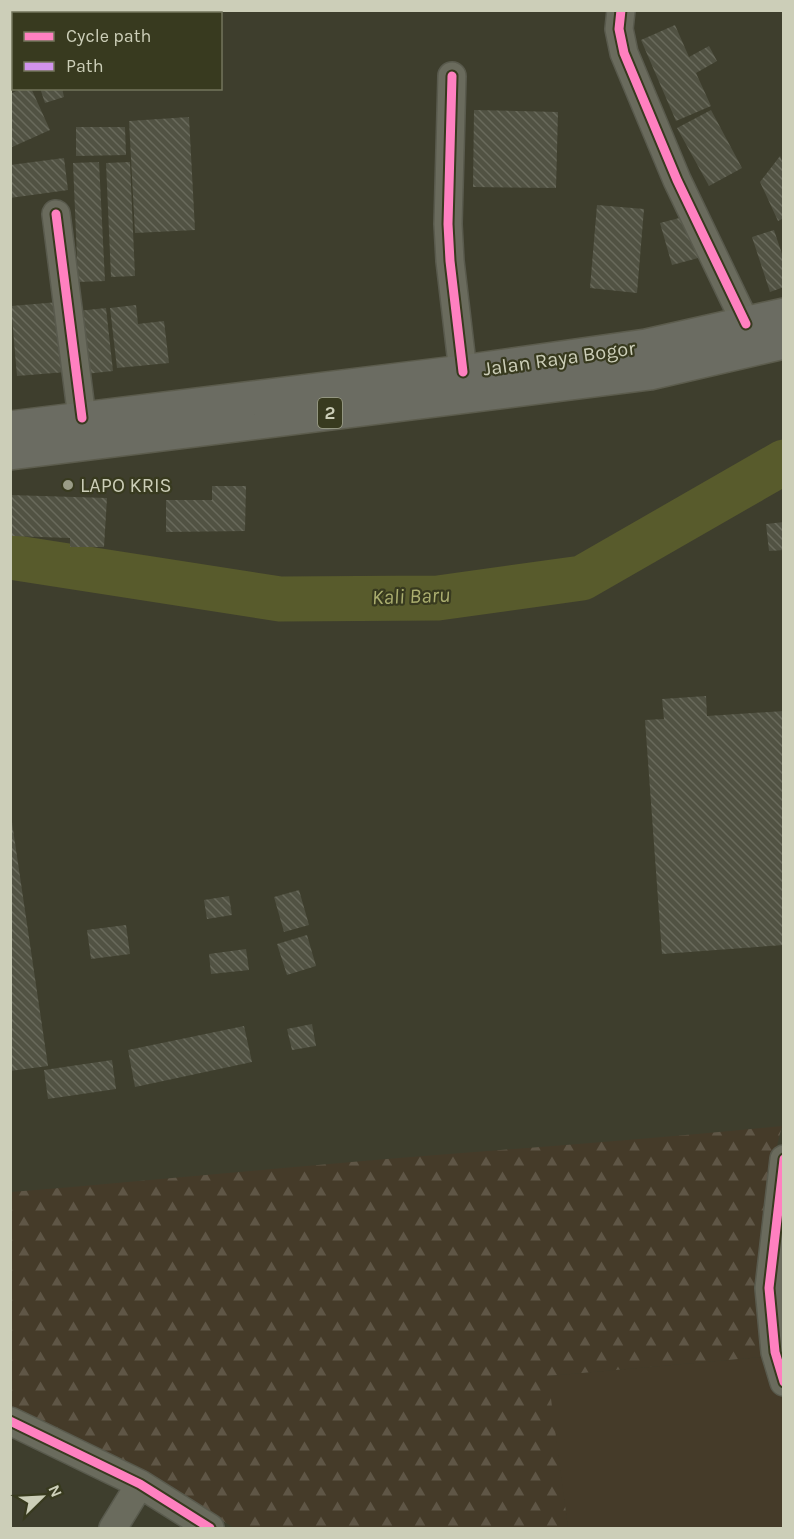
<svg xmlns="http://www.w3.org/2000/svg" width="794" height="1539" font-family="Karla,sans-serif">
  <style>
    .green { fill: #453b29 }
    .forest { fill: url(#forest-firs) }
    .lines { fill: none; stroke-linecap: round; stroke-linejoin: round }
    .river { stroke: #585b2c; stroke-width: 45 }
    .building { fill: url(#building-back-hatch) }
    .minor-casing { stroke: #595a4d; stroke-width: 30 }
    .trunk-casing { stroke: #5c5c4d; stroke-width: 36 }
    .minor { stroke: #6a6b5d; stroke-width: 27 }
    .trunk { stroke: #6b6c62; stroke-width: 33 }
    .quiet { stroke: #d193ec; stroke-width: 8; stroke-dasharray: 15 8; stroke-linecap: butt }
    .cycleway-casing { stroke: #383a1f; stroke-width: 13 }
    .cycleway { stroke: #ff80c0; stroke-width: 9 }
    .poi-dot { fill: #9a9c87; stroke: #383a1f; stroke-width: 2 }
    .labels { text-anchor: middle; stroke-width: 4.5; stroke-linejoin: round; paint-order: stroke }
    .shield { fill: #383a1f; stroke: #a0a28a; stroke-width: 1.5 }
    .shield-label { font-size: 18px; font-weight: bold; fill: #ccceb8 }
    .street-label { font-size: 20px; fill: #ccceb8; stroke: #383a1f }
    .poi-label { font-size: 20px; fill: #ccceb8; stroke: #383a1f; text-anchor: start }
    .water-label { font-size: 21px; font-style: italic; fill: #abae6f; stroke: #383a1f }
  </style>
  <defs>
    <pattern id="forest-firs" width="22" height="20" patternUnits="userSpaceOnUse" patternTransform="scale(1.5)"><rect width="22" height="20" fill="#453b29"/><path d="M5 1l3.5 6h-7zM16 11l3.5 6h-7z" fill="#5f5646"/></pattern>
    <pattern id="building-back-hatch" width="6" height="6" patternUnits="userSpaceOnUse" patternTransform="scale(1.5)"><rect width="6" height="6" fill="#515243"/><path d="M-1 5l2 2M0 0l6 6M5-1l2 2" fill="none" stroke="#696a5c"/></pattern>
  </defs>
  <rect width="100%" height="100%" fill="#3e3e2d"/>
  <path class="green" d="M771,1356L783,1403V1528H568L547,1376Z"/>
  <path class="forest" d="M782,1126L767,1184L773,1244L771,1356L548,1376L568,1528H234L167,1486L36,1418L11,1410V1192C113,1184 215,1174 318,1165C473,1151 628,1142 782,1126Z"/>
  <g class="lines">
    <path class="river" d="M10,557L280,599L438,598L582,578L784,462"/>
  </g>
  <path class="building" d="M10,10H15L16,14H14V30L10,31Z
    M24,10H56L57,14H25Z
    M675,25L689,57L709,46L717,61L696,73L711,106L676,121L641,40Z
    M22,88H31L50,130L10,148V94Z
    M40,88H62L64,97L45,103Z
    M474,110L558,112L556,188L473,187Z
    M711,110L742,168L709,186L677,128Z
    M189,117L195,230L135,233L129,121Z
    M76,127H125L126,155L76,156Z
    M780,156L784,166V218L778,221L760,182Z
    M64,158L68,190L10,198V165Z
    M99,162L105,281L78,282L73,163Z
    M130,162L135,276L111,277L106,163Z
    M597,205L644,209L637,293L590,288Z
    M691,215L702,257L672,265L660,223Z
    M774,230L784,260V287L770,292L752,237Z
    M59,302L66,372L17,376L11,306Z
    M136,305L138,324L164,321L169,363L117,368L110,308Z
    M106,308L113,371L85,374L78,311Z
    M212,486H246L245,531L166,532V500H212Z
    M10,495L107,498L104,547H70V538L12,536Z
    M784,522V550L769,551L766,524Z
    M706,696L707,716L784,711V945L662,954L645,720L664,719L662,699Z
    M10,809L48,1066L10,1071Z
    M299,890L309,925L284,932L274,897Z
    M229,896L232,915L207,919L204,900Z
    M126,925L130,954L91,959L87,930Z
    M307,935L316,966L287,975L277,944Z
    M246,949L249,970L211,974L209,954Z
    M312,1024L316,1046L292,1050L287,1029Z
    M244,1026L252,1062L135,1087L128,1050Z
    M112,1060L116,1089L48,1099L44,1070Z"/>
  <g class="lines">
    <g class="minor-casing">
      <path id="minor" d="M621,10L619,29L624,53L677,180L746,324
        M10,49L14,48
        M452,76L448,224L450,261L463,372
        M56,214L82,418
        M784,1159L769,1288L775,1352L784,1382
        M10,1421L140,1484L210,1528
        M113,1528L140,1484"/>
    </g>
    <g class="trunk-casing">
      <path id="trunk" d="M10,428L463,372L646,346L784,315
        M10,453L650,373L784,342"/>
    </g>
    <use href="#minor" class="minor"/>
    <use href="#trunk" class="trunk"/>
    <path class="quiet" d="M10,49L14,48"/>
    <g class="cycleway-casing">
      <path id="cycleway" d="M621,10L619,29L624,53L677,180L746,324
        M452,76L448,224L450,261L463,372
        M56,214L82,418
        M784,1159L769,1288L775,1352L784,1382
        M10,1421L140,1484L210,1528"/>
    </g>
    <use href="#cycleway" class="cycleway"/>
  </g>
  <circle class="poi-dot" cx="68" cy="485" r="6"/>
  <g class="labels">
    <rect class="shield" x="318" y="398" width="24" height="30" rx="4.5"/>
    <g class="shield-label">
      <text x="330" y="419">2</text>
    </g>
    <g class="street-label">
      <text transform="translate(559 358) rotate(-8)" y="7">Jalan Raya Bogor</text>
    </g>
    <g class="poi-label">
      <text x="80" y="492">LAPO KRIS</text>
    </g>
    <g class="water-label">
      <text transform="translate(411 596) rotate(-2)" y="7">Kali Baru</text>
    </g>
  </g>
  <rect width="794" height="1539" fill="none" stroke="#ccceb8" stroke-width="24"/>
  <rect x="12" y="12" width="210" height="78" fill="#383a1f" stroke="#73755c" stroke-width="1.5"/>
  <rect x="24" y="32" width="30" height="9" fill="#ff80c0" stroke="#73755c" stroke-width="1.5"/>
  <text x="66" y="42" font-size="18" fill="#ccceb8">Cycle path</text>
  <rect x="24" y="62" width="30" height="9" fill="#d193ec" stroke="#73755c" stroke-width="1.5"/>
  <text x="66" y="72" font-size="18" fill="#ccceb8">Path</text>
  <g transform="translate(42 1497) rotate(66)" stroke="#383a1f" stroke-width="4.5" paint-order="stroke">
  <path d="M0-4.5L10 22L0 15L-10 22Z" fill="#ccceb8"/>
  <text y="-9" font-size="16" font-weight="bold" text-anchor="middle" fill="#ccceb8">N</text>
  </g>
</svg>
